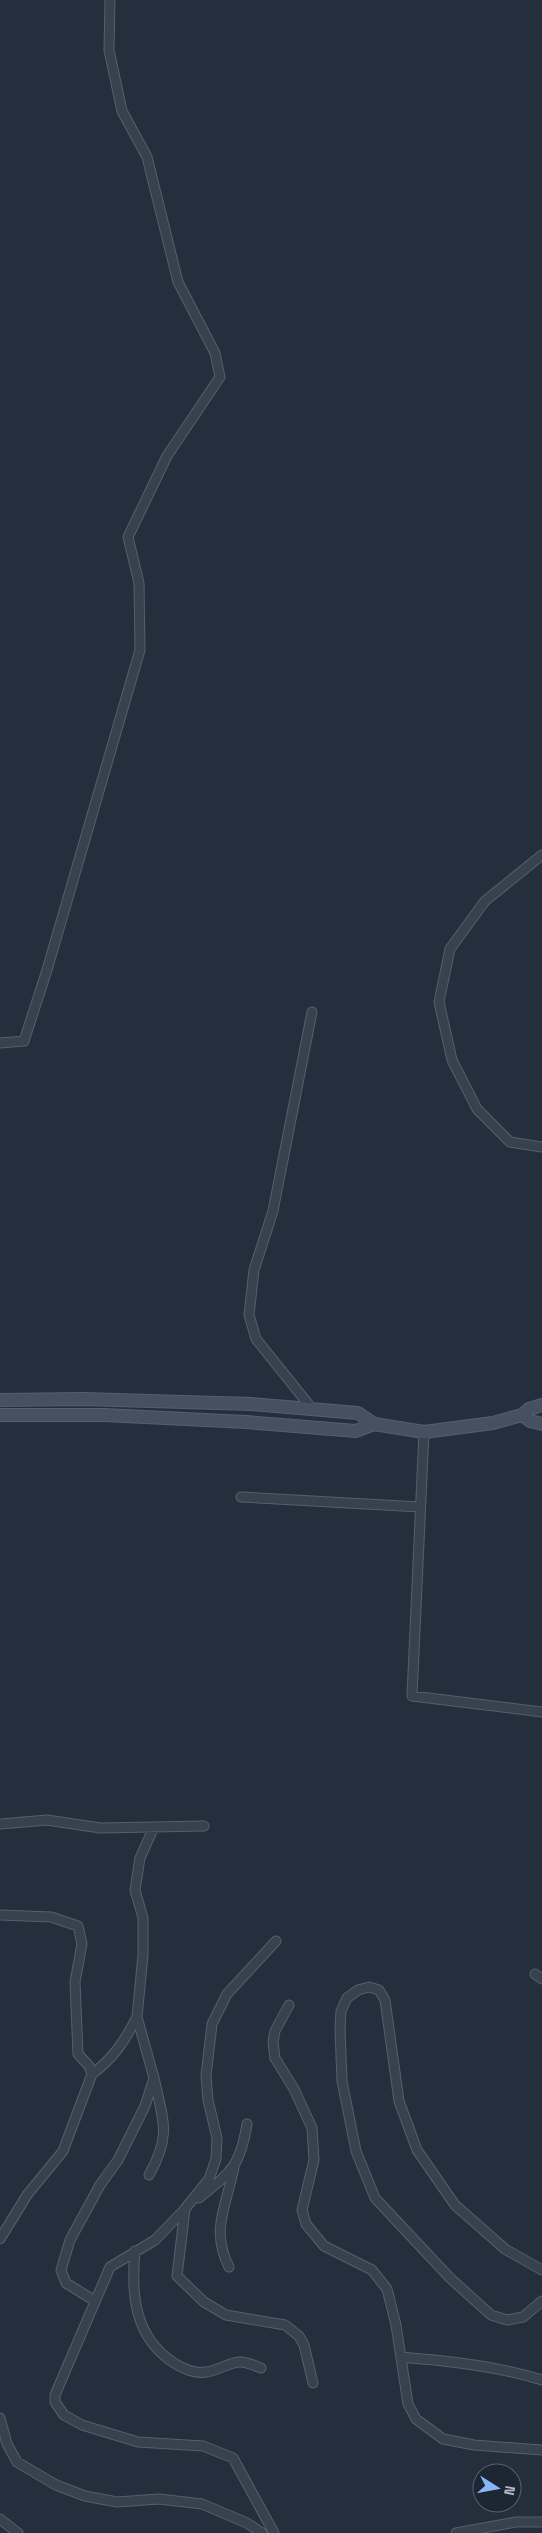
<svg xmlns="http://www.w3.org/2000/svg" width="542" height="2533" font-family="'Space Grotesk',sans-serif">
  <style>
    .lines { fill: none; stroke-linecap: round; stroke-linejoin: round }
    .street-casing { stroke: #565f6c; stroke-width: 11 }
    .secondary-casing { stroke: #565f6c; stroke-width: 14 }
    .street { stroke: #38414e; stroke-width: 9 }
    .secondary { stroke: #465061; stroke-width: 12 }
  </style>
  <rect width="100%" height="100%" fill="#242f3e"/>
  <g class="lines">
    <g class="street-casing">
      <path id="street" d="M542,855L485,901L450,949L439,1002L452,1060L477,1109L510,1142L542,1147
        M312,1012L273,1211L254,1270L249,1315L256,1339L313,1410
        M0,1043L24,1041L47,970L140,650L139,583L128,537L167,456L220,377L215,353L178,282L147,157L122,111L109,50L110,0
        M424,1432L412,1696L542,1712
        M241,1497L420,1507
        M0,1824L47,1820L100,1828L204,1826
        M0,1915L51,1917L78,1926L82,1944L75,1982L78,2054L89,2066L92,2074L63,2151L27,2195L0,2239
        M535,1974L542,1979
        M289,2005L275,2031L273,2042L275,2058L294,2089L312,2128L314,2160L302,2210L306,2224L324,2246L372,2270L387,2289L396,2325L408,2404L416,2419L443,2439L474,2445L542,2450
        M92,2074C114,2058 125,2040 137,2017
        M149,2175C172,2135 163,2120 154,2078
        M199,2198C231,2172 240,2167 247,2124
        M185,2209L177,2276L204,2302L226,2315L285,2325L299,2336L304,2345L313,2383
        M135,2251C131,2294 134,2337 174,2363C183,2369 196,2374 206,2372C217,2371 228,2363 239,2362C246,2361 255,2366 261,2368
        M229,2267C210,2229 227,2205 234,2167
        M542,2270L505,2249L455,2205L417,2150L399,2101L385,2000L379,1990L369,1987L358,1990L347,1998L341,2011L340,2030L342,2081L356,2151L375,2198L450,2278L491,2315L507,2320L523,2317L542,2301
        M95,2301L66,2283L61,2270L70,2240L100,2185L118,2160L145,2106L154,2078L137,2017L143,1955V1918L135,1890L140,1858L154,1827
        M401,2357C448,2361 497,2366 542,2380
        M0,2418L7,2444L17,2462L56,2485L85,2496L117,2502L159,2499L202,2504L247,2523L262,2533
        M0,2519L18,2533
        M274,2533L233,2458L203,2446L138,2442L82,2425L64,2415L55,2402V2395L110,2267L155,2240L184,2210L209,2179L216,2159L217,2138L208,2100L206,2076L212,2024L227,1994L276,1941
        M456,2533L516,2522H542"/>
    </g>
    <g class="secondary-casing">
      <path id="secondary" d="M0,1400L83,1399L251,1404L358,1413L374,1424L424,1432L493,1423L522,1415L529,1409L542,1405
        M0,1415H104L246,1422L356,1431L374,1424
        M522,1415L530,1421L542,1424"/>
    </g>
    <use href="#street" class="street"/>
    <use href="#secondary" class="secondary"/>
  </g>
  <g transform="translate(497 2488) rotate(101)"><circle r="24" fill="#1d2633" stroke="#59626f"/>
  <path d="M0-4L9 19L0 12L-9 19Z" fill="#8ab4f8"/>
  <text y="-8" font-size="14" font-weight="bold" text-anchor="middle" fill="#b4bcc9">N</text>
  </g>
</svg>
